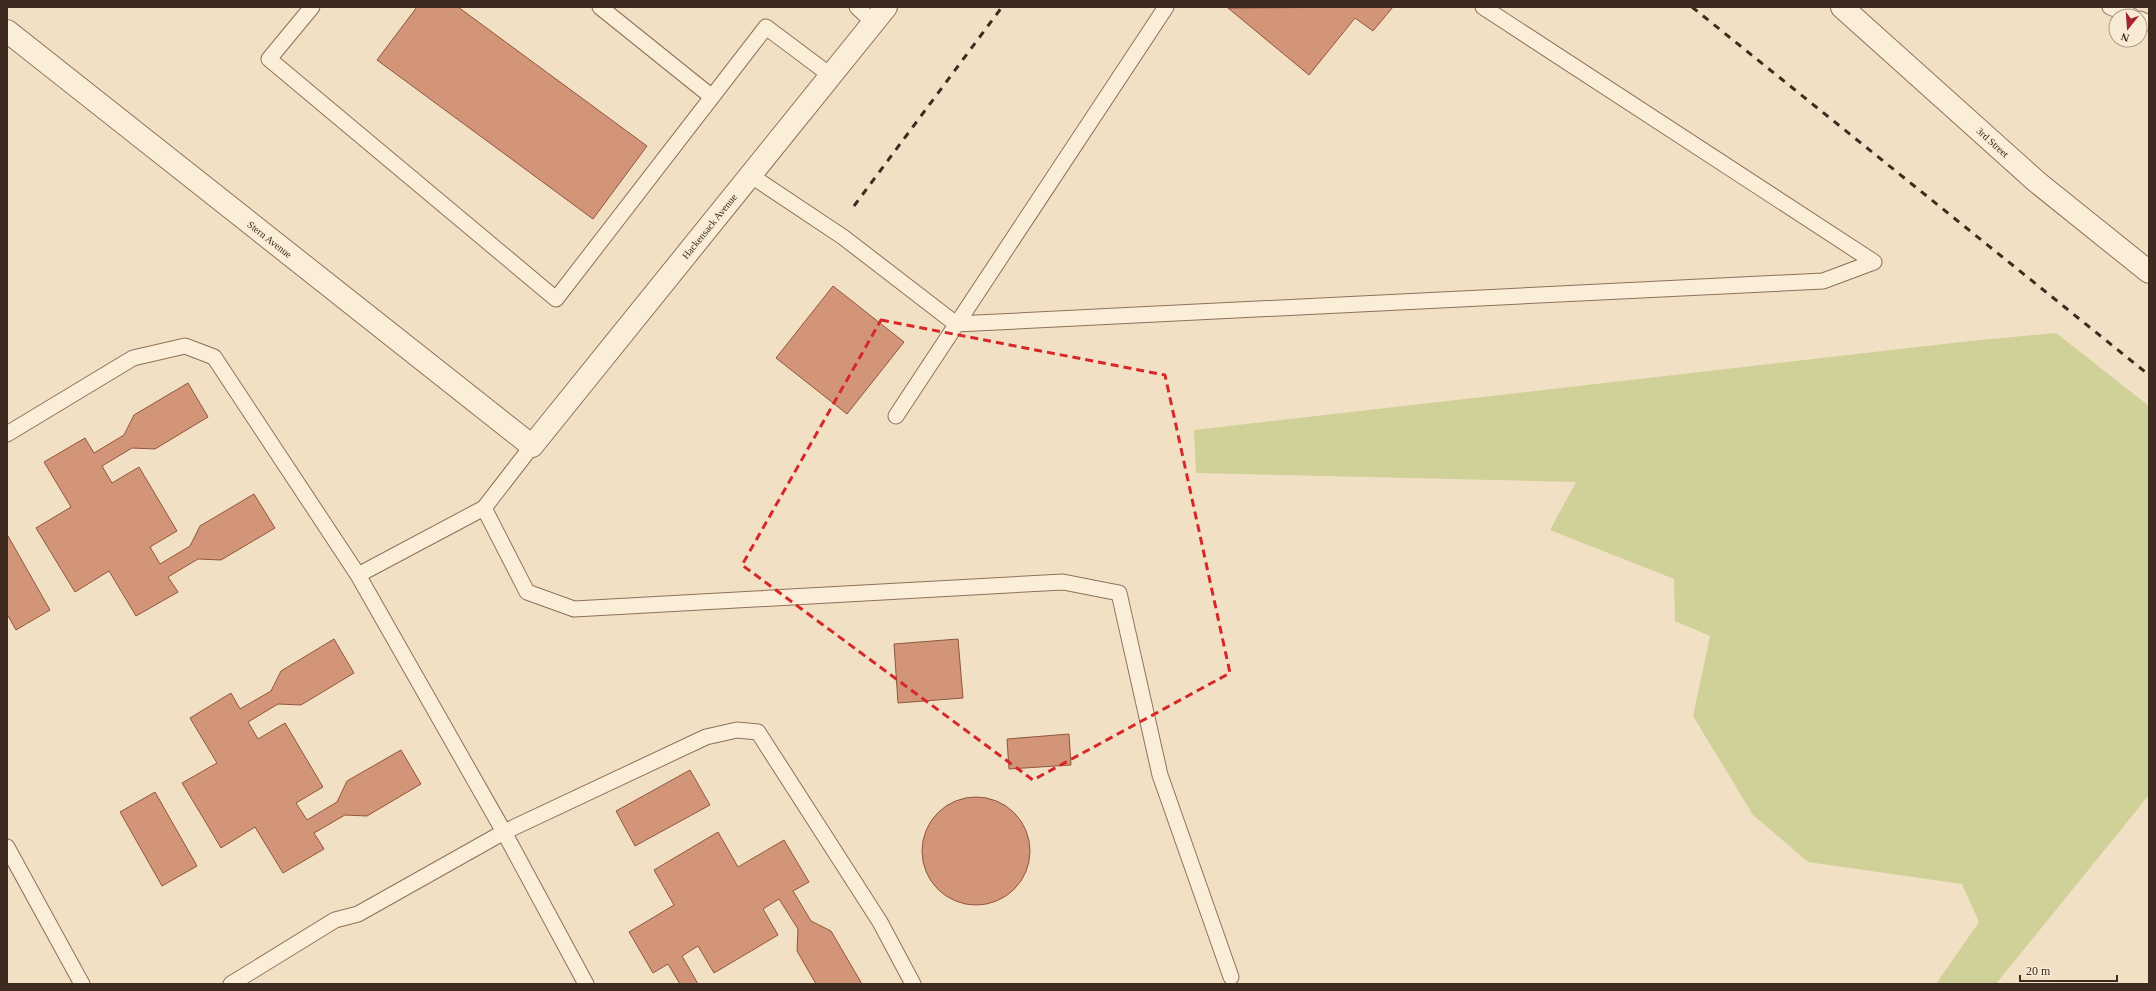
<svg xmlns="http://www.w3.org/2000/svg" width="2156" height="991" font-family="'Times New Roman',serif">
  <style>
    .green { fill: #d0d198 }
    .building { fill: #d39578; stroke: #90563d }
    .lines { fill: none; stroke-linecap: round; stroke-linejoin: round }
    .lane-casing { stroke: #8f7059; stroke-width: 17 }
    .street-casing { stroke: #8f7059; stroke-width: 24 }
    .lane { stroke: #fbeed9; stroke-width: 15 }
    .street { stroke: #fbeed9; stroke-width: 22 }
    .rail { stroke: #3e2a1e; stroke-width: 3; stroke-dasharray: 7 7; stroke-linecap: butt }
    .marked { fill: none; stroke: #d62828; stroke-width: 3; stroke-dasharray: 8 5; stroke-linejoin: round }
    .labels { text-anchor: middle; stroke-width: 3; stroke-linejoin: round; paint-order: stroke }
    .street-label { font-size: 10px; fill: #3e2a1e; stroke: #f8ebd5 }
  </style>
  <rect width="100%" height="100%" fill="#f2e0c5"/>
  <path class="green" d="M2056,333L2149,406V795L1996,984H1936L1979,922L1962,884L1808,862L1753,815L1693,716L1710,636L1675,621L1674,579L1550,530L1576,482L1196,473L1194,430L1970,341Z"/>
  <path class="building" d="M417,7H458L647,146L593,219L377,60Z
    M1393,7L1373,31L1355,18L1309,75L1228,8Z
    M833,286L904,342L847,414L776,358Z
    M188,383L208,417L155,449L132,448L102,466L112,483L139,467L177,531L150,547L160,564L190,546L200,526L254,494L275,528L221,560L198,559L168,577L178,592L136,616L109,571L75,592L36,528L71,507L44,462L85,438L94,453L124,435L134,415Z
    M7,536H8L50,610L16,630L7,614Z
    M334,639L354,673L301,705L278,704L248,722L258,739L285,723L323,787L296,803L307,820L337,802L347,781L401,750L421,784L367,816L345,815L314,833L324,849L283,873L255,827L221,848L202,816L182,783L217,763L190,718L231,693L240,709L271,691L281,671Z
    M958,639L963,698L898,703L894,644Z
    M1069,734L1071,765L1009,769L1007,739Z
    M690,770L710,805L635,846L616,811Z
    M155,792L197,866L162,886L120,812Z
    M922 851a54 54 0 1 1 108 0a54 54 0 1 1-108 0Z
    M718,832L738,867L784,840L809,882L793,891L811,921L831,931L862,984H816L797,951L798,929L779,899L763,909L778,935L714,973L698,946L682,956L698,984H680L668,964L653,973L629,932L674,905L654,870Z"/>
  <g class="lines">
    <g class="lane-casing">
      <path id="lane" d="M312,7L269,59L556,299L766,27L830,75
        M600,7L712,97
        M857,7L874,23
        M1483,7L1874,262
        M2110,7L2132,16
        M2140,19L2149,23
        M750,175L843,237L956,324L1823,281L1874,262
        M896,416L1166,7
        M7,434L133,358L185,346L214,357L358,575L504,832L706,737L737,730L758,732L880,922L913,984
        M484,508L527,592L574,609L1063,582L1119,593L1160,775L1231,977
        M358,575L484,508L532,446
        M7,847L82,984
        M231,984L335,920L358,914L504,832L586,984"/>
    </g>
    <g class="street-casing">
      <path id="street" d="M1842,7L2037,182L2149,272
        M7,31L532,446L886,7"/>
    </g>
    <use href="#lane" class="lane"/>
    <use href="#street" class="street"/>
    <path class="rail" d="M1692,7L2149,375
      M854,206L1002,7"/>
  </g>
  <path class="marked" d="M881,320L1165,375L1230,673L1033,780L742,565Z"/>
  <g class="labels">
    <g class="street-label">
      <text transform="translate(1993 142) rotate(42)" y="4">3rd Street</text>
      <text transform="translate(709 226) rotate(-51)" y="4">Hackensack Avenue</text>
      <text transform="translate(270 239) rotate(38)" y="4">Stern Avenue</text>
    </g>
  </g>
  <rect width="2156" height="991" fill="none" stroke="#3e2a1e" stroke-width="16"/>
  <g transform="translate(2128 28) rotate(197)"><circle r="19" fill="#f8ebd5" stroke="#ae9e8c"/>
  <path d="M0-3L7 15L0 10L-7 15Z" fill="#a32431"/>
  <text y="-6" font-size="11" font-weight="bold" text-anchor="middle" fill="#3e2a1e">N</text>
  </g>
  <path d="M2020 975v6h97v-6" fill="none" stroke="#3e2a1e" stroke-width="2"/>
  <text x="2026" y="975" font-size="12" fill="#3e2a1e" stroke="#f8ebd5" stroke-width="3" paint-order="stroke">20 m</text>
</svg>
